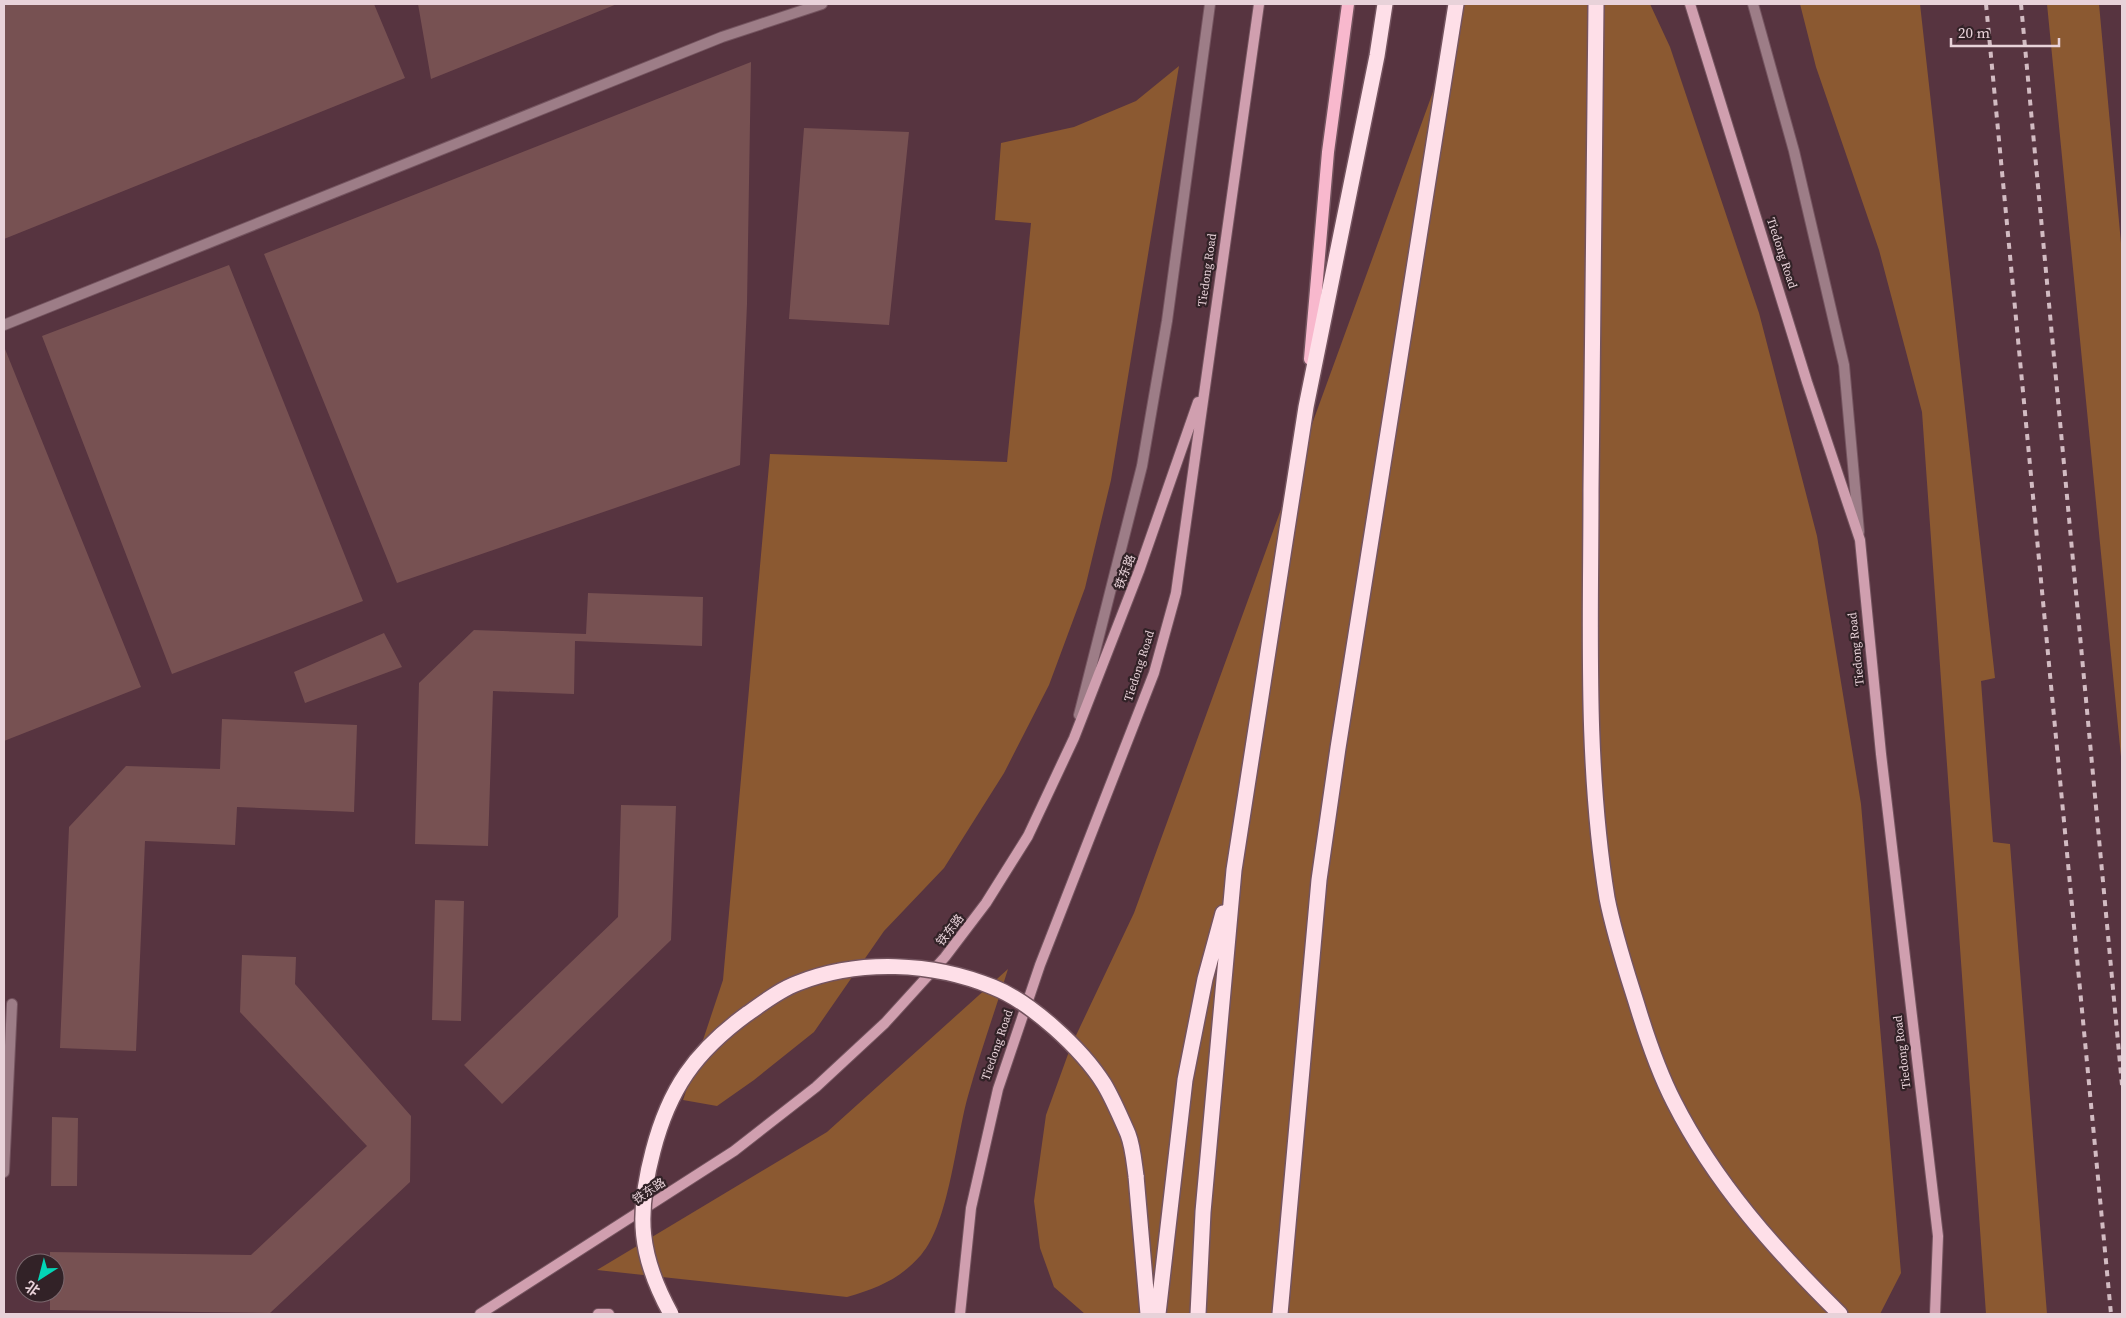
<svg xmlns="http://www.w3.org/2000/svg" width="2126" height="1318" font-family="'Source Serif 4','Noto Sans SC',serif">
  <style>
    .green { fill: #8b5931 }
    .building { fill: #775152 }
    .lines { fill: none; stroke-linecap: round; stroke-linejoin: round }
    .street-casing { stroke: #74545f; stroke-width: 12 }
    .secondary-casing { stroke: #74545f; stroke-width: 12 }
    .primary-casing { stroke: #74545f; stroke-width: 15 }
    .highway-casing { stroke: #74545f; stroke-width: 18 }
    .street { stroke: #9d7d87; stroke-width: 10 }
    .secondary { stroke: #d09faf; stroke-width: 10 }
    .primary { stroke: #f8b8cd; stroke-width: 12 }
    .highway { stroke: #fedfe8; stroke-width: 15 }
    .rail { stroke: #d2bbc2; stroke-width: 4; stroke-dasharray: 6 6; stroke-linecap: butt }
    .highway-bridge-casing { stroke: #74545f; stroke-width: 18; stroke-linecap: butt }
    .highway-bridge { stroke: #fedfe8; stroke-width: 15 }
    .labels { text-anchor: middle; stroke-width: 4.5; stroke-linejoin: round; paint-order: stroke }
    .street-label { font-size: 12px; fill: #e8d2d9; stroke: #322227 }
  </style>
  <rect width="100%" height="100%" fill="#573440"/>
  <path class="green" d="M1465,4H1650L1670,47L1759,313L1817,536L1861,804L1901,1273L1880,1314H1085L1054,1287L1040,1248L1034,1201L1046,1115L1071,1046L1134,913Z
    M1800,4H1920L1995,678L1981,681L1993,842L2010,844L2047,1314H1986L1922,412L1879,250L1816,67Z
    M2047,4H2099L2122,254V767Z
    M1179,66L1111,480L1085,588L1049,685L1004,773L944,868L884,931L814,1032L754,1080L717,1106L683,1100L723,980L770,454L1007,462L1031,223L995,220L1001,143L1074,127L1136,101Z
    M1008,969C995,1011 980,1053 968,1096C956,1138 949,1223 921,1255C900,1279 878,1288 847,1297L597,1270L827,1132Z"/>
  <path class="building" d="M4,4H374L405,78L4,239Z
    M418,4H617L431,79Z
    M751,62L747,304L740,465L397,583L264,254Z
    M804,128L909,132L889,325L789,319Z
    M229,265L363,601L172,674L42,336Z
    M5,349L141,687L4,741V350Z
    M588,593L703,597L702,646L575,641L574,694L493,691L488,846L415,844L419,683L474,630L586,634Z
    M384,633L402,667L305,703L294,672Z
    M222,719L357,725L354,812L237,807L235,845L145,841L136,1051L60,1048L69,827L126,766L220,769Z
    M621,805L676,806L671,940L502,1104L464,1065L618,917Z
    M435,900L464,901L461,1021L432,1020Z
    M242,955L296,957L295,984L411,1116L410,1182L270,1313L50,1310V1293H55V1263H50V1252L251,1255L367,1146L240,1012Z
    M52,1117L78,1118L77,1186H51Z"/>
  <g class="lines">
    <g class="street-casing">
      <path id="street" d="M1753,4L1794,151L1844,365L1859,532
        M4,325L722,37L822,4
        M1079,715L1142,466L1167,321L1210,4
        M4,1172L12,1004"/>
    </g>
    <g class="secondary-casing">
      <path id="secondary" d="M1690,4L1807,382L1860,540L1881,754L1938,1236L1935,1314
        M480,1314L734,1151L816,1087L885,1023L945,957L986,903L1028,836L1074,738L1139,571L1198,402
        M598,1314H609
        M960,1314L971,1208L998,1089L1040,965L1154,673L1176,593L1259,4"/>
    </g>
    <g class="primary-casing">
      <path id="primary" d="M1310,359L1328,152L1348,4"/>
    </g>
    <g class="highway-casing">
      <path id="highway" d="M1596,4C1593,166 1592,328 1591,490C1591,626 1585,763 1607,898C1614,934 1626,970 1637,1005C1647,1038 1658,1071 1674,1102C1715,1183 1776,1251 1840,1314
        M1136,1176L1148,1314
        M1158,1314L1185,1080L1205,979L1223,913
        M1198,1314L1203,1212L1234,870L1306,407L1377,56L1385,4
        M1280,1314L1319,880L1338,748L1456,4"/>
    </g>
    <use href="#street" class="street"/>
    <use href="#secondary" class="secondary"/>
    <use href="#primary" class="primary"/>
    <use href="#highway" class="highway"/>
    <path class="rail" d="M1986,4L2111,1314
      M2021,4L2122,1085"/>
    <g class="highway-bridge-casing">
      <path id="highway-bridge" d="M671,1314C639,1256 636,1215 653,1151C669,1089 695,1052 747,1014C763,1003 779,990 798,983C859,959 932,962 993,987C1031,1002 1082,1049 1104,1084C1113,1099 1121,1118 1128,1134C1133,1147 1134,1162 1136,1176"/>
    </g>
    <use href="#highway-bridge" class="highway-bridge"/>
  </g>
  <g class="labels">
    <g class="street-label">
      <text transform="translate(1782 253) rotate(72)" y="4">Tiedong Road</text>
      <text transform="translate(1207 270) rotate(-82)" y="4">Tiedong Road</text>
      <text transform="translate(1125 572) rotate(-69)" y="4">铁东路</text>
      <text transform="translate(1856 649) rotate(-96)" y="4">Tiedong Road</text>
      <text transform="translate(1139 666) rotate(-72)" y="4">Tiedong Road</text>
      <text transform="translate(950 930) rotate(-52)" y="4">铁东路</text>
      <text transform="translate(997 1045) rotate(-71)" y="4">Tiedong Road</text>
      <text transform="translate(1902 1052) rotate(-97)" y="4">Tiedong Road</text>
      <text transform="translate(649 1191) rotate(-33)" y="4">铁东路</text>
    </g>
  </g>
  <rect width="2126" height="1318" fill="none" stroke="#e8d2d9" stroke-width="10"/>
  <g transform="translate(40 1278) rotate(216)"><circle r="24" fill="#322227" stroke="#7b686e"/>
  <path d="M0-4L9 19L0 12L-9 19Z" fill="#03d5b6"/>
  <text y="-8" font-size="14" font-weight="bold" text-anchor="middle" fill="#e8d2d9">北</text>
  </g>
  <path d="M1951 38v8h108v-8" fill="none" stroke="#e8d2d9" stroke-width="2.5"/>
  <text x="1958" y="38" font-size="15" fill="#e8d2d9" stroke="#322227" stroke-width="4" paint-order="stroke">20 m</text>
</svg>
